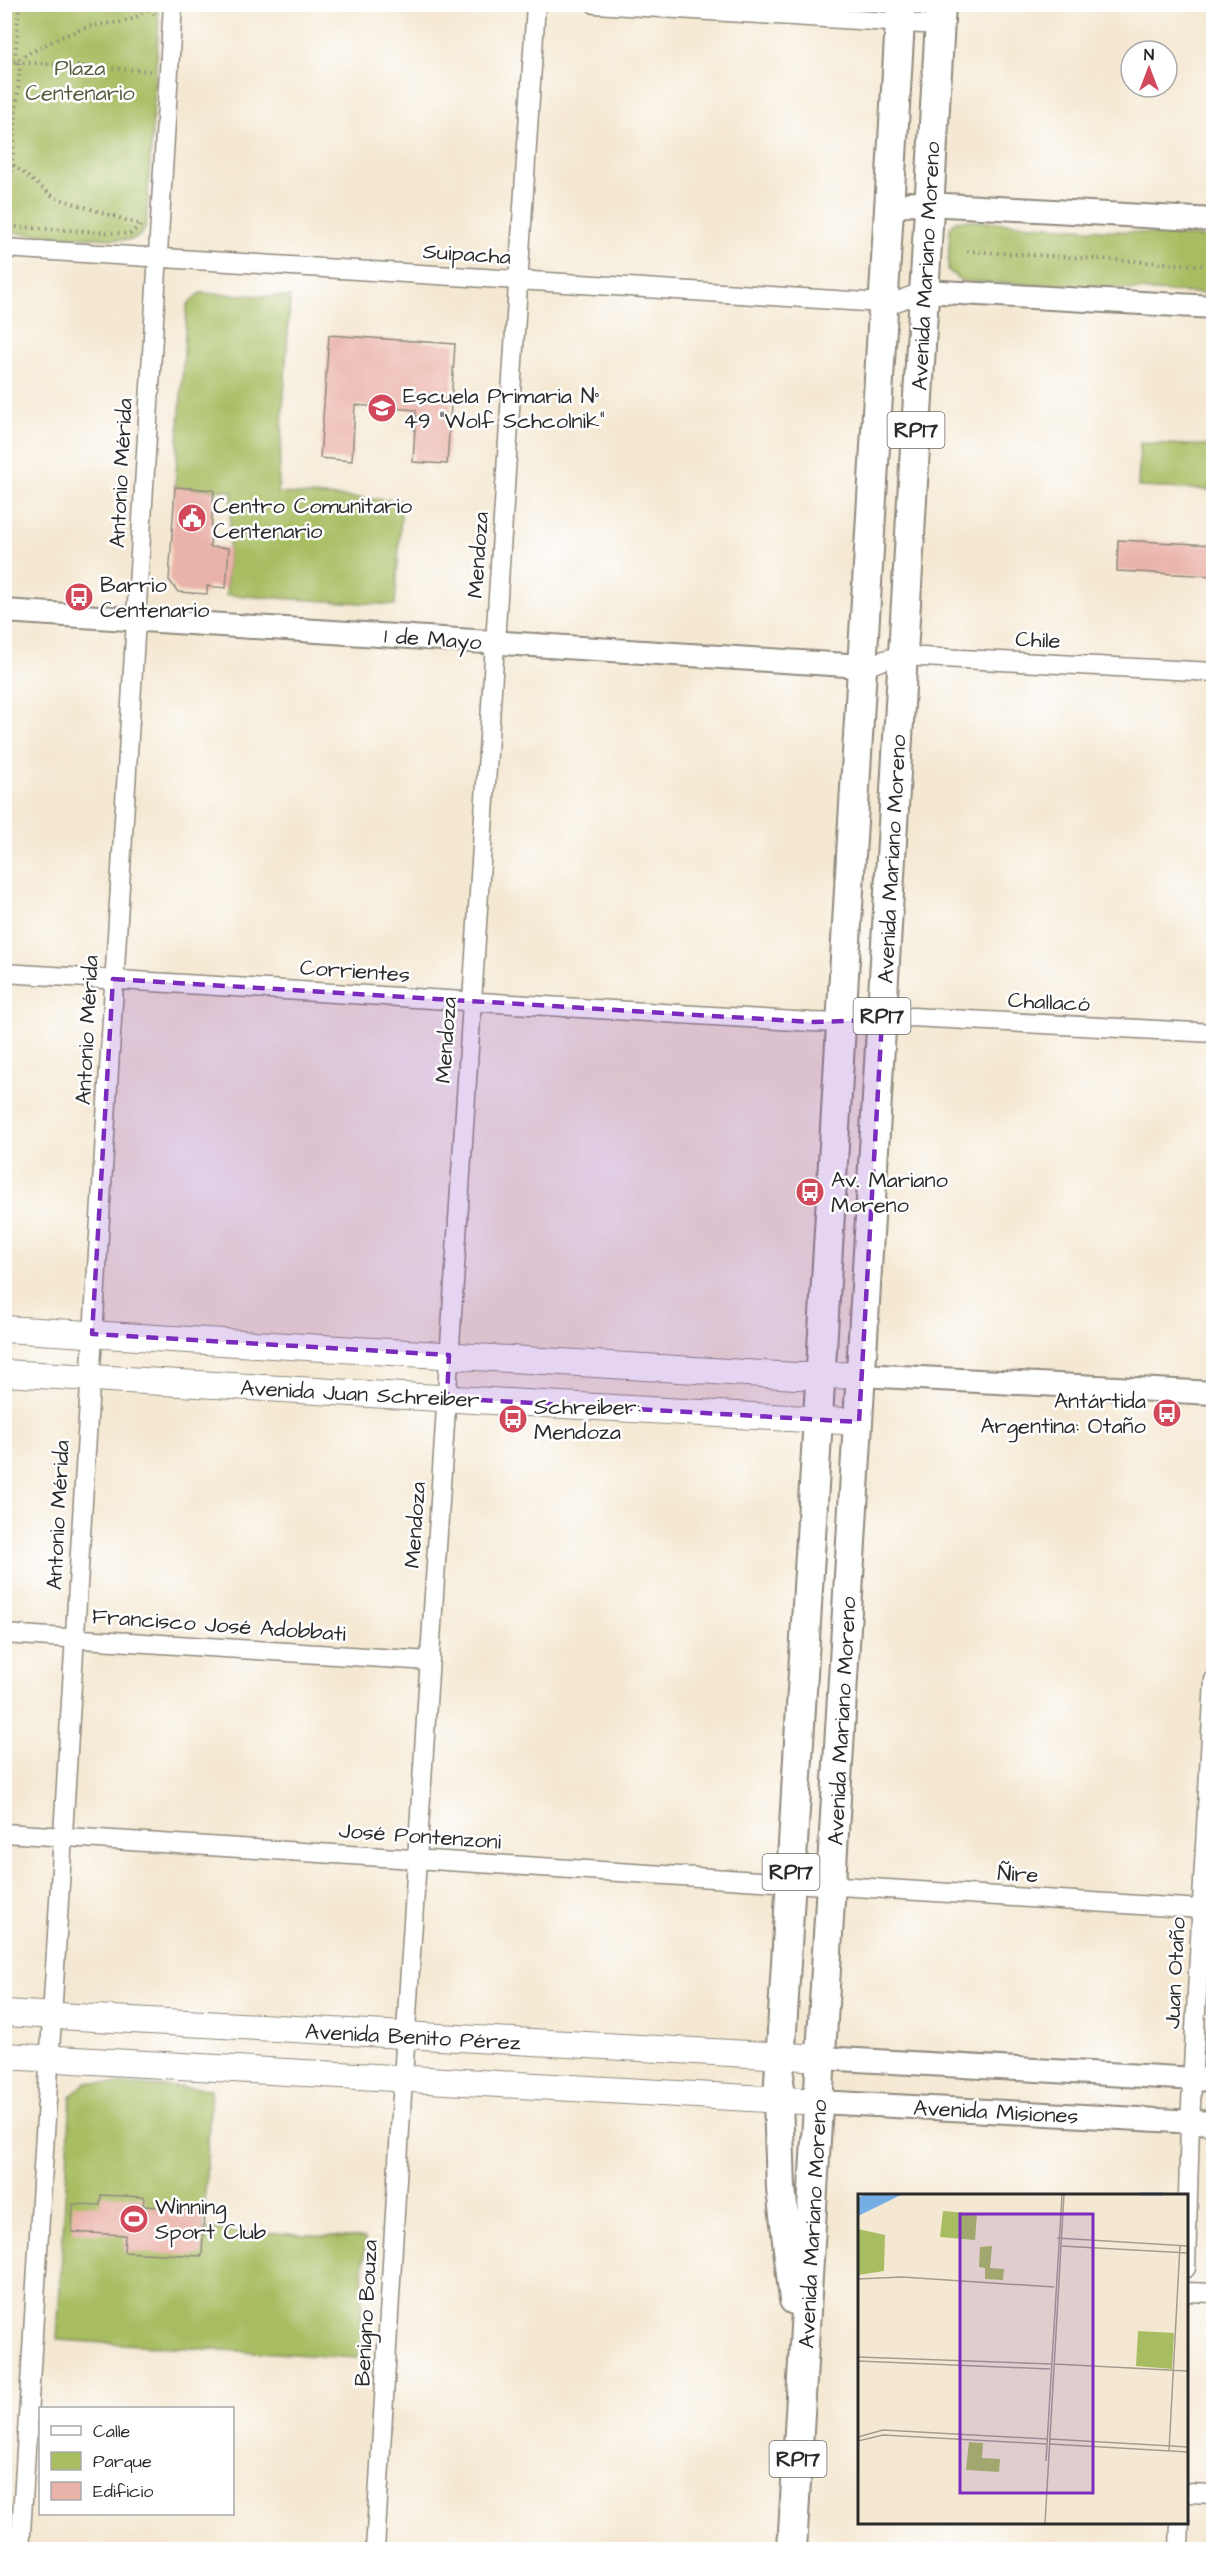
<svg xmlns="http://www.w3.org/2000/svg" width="1218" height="2554" font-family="'Architects Daughter',sans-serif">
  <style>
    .green { fill: #a8bd62; stroke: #6a7446; stroke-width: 1.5 }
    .building { fill: #eab3a9 }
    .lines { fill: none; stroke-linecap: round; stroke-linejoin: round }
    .minor-casing { stroke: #908a7e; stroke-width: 21 }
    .tertiary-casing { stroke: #908a7e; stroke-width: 26 }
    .secondary-casing { stroke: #908a7e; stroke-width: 28 }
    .primary-casing { stroke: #908a7e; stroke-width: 32 }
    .path { stroke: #908a7e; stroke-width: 4; stroke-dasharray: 1.5 4.5; stroke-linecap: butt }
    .minor { stroke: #fff; stroke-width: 18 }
    .tertiary { stroke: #fff; stroke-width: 22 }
    .secondary { stroke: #fff; stroke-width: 26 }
    .primary { stroke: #fff; stroke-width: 28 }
    .marked { fill: #7b2cbf; fill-opacity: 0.2; stroke: #7b2cbf; stroke-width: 4.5; stroke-dasharray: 12 8; stroke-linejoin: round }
    .labels { text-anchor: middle; stroke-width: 5; stroke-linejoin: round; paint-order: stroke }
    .shield { fill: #fff; stroke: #6b6b6b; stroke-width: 1.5 }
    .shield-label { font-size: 21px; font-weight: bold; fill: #2b2b2b }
    .park-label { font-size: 22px; fill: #575e3e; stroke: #fff }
    .street-label { font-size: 22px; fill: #2b2b2b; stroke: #fff }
    .poi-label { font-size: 22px; fill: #2b2b2b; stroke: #fff; text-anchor: start }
    .inset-river { fill: none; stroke: #75aee5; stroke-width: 3 }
    .inset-road { fill: none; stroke: #a49c8f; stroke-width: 1.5 }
    .view { fill: #7b2cbf; fill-opacity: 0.15; stroke: #7b2cbf; stroke-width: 3 }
    .inset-edge { fill: none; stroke: #2b2b2b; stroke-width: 3 }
  </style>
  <rect width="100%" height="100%" fill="#fff"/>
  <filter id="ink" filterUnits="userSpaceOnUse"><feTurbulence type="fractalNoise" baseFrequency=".0167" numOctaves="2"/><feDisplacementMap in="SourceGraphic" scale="12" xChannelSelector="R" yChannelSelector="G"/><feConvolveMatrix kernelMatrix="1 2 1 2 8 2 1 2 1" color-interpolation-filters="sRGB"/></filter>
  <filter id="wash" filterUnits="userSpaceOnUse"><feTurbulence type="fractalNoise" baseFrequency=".008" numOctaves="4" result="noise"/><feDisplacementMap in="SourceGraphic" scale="24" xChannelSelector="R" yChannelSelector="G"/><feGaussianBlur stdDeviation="1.35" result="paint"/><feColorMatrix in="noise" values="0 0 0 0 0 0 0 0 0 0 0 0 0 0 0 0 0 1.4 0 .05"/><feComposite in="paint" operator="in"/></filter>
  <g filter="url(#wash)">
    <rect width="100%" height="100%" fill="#f4e8d2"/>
    <path class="green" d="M4,5H157L159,21L146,225C143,236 136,240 125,240L5,232Z
      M964,220L1213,238V294L961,281L948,270L950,228L955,221Z
      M200,293L290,297L278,493L402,501L395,605L226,595L232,491L175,487L187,305Z
      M1140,443L1213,446V490L1138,487Z
      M86,2082L211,2089L203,2229L365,2238L359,2358L57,2340L71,2096Z"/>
    <g id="blocks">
      <path class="building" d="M329,335L455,344L447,464L413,462L416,410L355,405L352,461L320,458Z
        M175,487L214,490L210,547L229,548L226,588L207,586V594L178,592L169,580Z
        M1118,540L1214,545V576L1117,571Z
        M101,2195L144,2197L143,2206L204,2210L202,2256L124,2252L125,2235L72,2232L73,2204L100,2205Z"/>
    </g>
  </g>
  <g filter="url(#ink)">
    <use href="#blocks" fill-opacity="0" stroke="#908a7e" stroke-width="1.5"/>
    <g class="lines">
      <g class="minor-casing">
        <path id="minor" d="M595,4L939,25
          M4,248L883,303L896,302L924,291
          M862,666C877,665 888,656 903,656L1214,672
          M4,973L811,1022L841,1023L912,1017L1214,1033
          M4,1634L430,1661
          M4,1833L1202,1909
          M1186,2268L1190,2122L1214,1680
          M1186,2292L1214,2293
          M1186,2493L1214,2494
          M20,2550L173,4
          M375,2550L403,2078L536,4
          M1179,2550L1180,2522"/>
      </g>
      <g class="tertiary-casing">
        <path id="tertiary" d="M888,221L896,208L910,203L1214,220
          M924,291L1214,307
          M4,611L862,666
          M861,1375L1214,1393
          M822,2058L1214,2080
          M819,2102L1214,2123"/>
      </g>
      <g class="secondary-casing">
        <path id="secondary" d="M4,1329L796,1376L861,1375
          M4,1373L859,1422
          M4,2013L822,2058
          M4,2056L819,2102"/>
      </g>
      <g class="primary-casing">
        <path id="primary" d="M794,2300L781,2189L778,2099L901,4
          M792,2550L941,4"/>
      </g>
      <path class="path" d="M19,4L15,62L150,71
        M146,4L154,14
        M4,49L15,50
        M4,69C26,53 62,35 88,27C114,20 125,28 149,8
        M4,158L54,197L141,225
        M4,226L130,234L141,225
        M7,226L20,62
        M967,251L1214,266"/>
      <use href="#minor" class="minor"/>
      <use href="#tertiary" class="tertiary"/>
      <use href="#secondary" class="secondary"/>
      <use href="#primary" class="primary"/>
    </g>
  </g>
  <path class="marked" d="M113,979L811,1022L882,1020L859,1422L447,1398L449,1355L92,1334Z"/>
  <defs>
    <g id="school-disc" transform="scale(1.5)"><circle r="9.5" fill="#d1495b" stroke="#fff"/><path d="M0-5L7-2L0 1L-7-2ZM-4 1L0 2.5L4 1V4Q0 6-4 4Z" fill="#fff"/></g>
    <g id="civic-disc" transform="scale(1.5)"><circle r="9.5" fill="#d1495b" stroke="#fff"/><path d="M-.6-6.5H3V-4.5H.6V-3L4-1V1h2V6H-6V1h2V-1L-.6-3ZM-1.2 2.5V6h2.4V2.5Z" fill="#fff"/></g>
    <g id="bus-disc" transform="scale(1.5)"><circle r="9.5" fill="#d1495b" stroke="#fff"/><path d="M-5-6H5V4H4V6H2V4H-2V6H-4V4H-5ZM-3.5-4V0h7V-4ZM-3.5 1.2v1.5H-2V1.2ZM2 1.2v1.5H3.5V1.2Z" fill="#fff"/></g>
    <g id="stadium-disc" transform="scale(1.5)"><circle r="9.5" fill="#d1495b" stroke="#fff"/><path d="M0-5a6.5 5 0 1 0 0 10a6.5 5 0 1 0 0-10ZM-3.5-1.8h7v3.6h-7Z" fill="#fff"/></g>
  </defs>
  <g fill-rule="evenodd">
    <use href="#school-disc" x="382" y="408"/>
    <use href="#civic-disc" x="192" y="518"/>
    <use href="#bus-disc" x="79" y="597"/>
    <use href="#bus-disc" x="810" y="1192"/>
    <use href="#bus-disc" x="1167" y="1413"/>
    <use href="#bus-disc" x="513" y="1419"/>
    <use href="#stadium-disc" x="134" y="2219"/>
  </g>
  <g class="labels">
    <g class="shield">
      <rect x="887.5" y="412" width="57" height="36" rx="4.5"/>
      <rect x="853.5" y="998" width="57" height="36" rx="4.5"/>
      <rect x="762.5" y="1854" width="57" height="36" rx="4.5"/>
      <rect x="769.5" y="2441" width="57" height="36" rx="4.5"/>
    </g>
    <g class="shield-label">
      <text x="916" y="437">RP17</text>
      <text x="882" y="1023">RP17</text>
      <text x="791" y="1879">RP17</text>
      <text x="798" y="2466">RP17</text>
    </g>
    <g class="park-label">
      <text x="80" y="75">Plaza<tspan x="80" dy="25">Centenario</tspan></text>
    </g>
    <g class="street-label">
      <text transform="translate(467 253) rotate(4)" y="8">Suipacha</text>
      <text transform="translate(925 266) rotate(-87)" y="8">Avenida Mariano Moreno</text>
      <text transform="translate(120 473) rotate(-87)" y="8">Antonio Mérida</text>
      <text transform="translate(477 555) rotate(-86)" y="8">Mendoza</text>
      <text transform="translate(433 638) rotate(4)" y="8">1 de Mayo</text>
      <text transform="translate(1038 639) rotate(3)" y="8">Chile</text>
      <text transform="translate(891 859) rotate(-87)" y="8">Avenida Mariano Moreno</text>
      <text transform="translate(355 970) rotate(4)" y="8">Corrientes</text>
      <text transform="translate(1049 1001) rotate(3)" y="8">Challacó</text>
      <text transform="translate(86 1030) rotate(-87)" y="8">Antonio Mérida</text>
      <text transform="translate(445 1040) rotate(-86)" y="8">Mendoza</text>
      <text transform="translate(360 1393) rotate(3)" y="8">Avenida Juan Schreiber</text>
      <text transform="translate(57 1515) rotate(-87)" y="8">Antonio Mérida</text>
      <text transform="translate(414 1525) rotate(-86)" y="8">Mendoza</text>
      <text transform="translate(219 1624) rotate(4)" y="8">Francisco José Adobbati</text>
      <text transform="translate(841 1721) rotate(-87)" y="8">Avenida Mariano Moreno</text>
      <text transform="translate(420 1835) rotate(4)" y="8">José Pontenzoni</text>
      <text transform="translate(1018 1873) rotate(4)" y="8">Ñire</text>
      <text transform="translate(1174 1973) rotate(-87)" y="8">Juan Otaño</text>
      <text transform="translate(413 2036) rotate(3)" y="8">Avenida Benito Pérez</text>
      <text transform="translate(996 2111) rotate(3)" y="8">Avenida Misiones</text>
      <text transform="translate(812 2224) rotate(-87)" y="8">Avenida Mariano Moreno</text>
      <text transform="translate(365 2313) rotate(-87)" y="8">Benigno Bouza</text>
    </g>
    <g class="poi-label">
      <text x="403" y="403">Escuela Primaria N°<tspan x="403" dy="25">49 "Wolf Schcolnik"</tspan></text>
      <text x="213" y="513">Centro Comunitario<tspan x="213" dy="25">Centenario</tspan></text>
      <text x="100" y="592">Barrio<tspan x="100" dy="25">Centenario</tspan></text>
      <text x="831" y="1187">Av. Mariano<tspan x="831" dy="25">Moreno</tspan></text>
      <text x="1146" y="1408" text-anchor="end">Antártida<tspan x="1146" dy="25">Argentina: Otaño</tspan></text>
      <text x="534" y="1414">Schreiber:<tspan x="534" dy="25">Mendoza</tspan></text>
      <text x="155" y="2214">Winning<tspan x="155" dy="25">Sport Club</tspan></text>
    </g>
  </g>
  <g transform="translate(858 2194)">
    <rect width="330" height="330" fill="#f4e8d2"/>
    <path d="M85,17L119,20L117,46L82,43ZM0,35L27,41L26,77L0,81ZM134,52L132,74L146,75L145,86L127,85V74L121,73L122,53ZM280,137L316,139L314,175L278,172ZM111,248L125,249L124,264L142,265L141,278L108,276Z" fill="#a8bd62"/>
    <path d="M7,0H45L0,22V4Z" fill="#75aee5"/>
    <path class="inset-river" d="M282,0H305"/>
    <path class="inset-road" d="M199,44L330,52M203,52L330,59M0,85L44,83L196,93M0,163L194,170M0,167L192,175M196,170L330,177M0,243L25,236L189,245M192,245L330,253M0,247L25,241L188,250M192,250L330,258M311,257L322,51M188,267L204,1M187,330L206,0"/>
    <path class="view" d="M102,20H235V299H102Z"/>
    <rect width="330" height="330" class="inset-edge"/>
  </g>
  <rect width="1218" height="2554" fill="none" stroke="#fff" stroke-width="24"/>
  <rect x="39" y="2407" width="195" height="108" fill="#ffffff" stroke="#aaaaaa" stroke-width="1.5"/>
  <rect x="51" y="2426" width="30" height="9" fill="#ffffff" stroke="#aaaaaa" stroke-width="1.5"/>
  <text x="93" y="2437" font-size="18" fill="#2b2b2b">Calle</text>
  <rect x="51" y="2452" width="30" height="18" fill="#a8bd62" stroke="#aaaaaa" stroke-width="1.5"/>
  <text x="93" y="2467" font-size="18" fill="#2b2b2b">Parque</text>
  <rect x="51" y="2482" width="30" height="18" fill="#eab3a9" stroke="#aaaaaa" stroke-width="1.5"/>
  <text x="93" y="2497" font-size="18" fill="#2b2b2b">Edificio</text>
  <g transform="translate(1149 69)"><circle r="28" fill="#ffffff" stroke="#aaaaaa" stroke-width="1.5"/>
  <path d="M0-4.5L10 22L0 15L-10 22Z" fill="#d1495b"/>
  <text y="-9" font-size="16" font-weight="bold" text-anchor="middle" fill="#2b2b2b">N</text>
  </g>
</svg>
